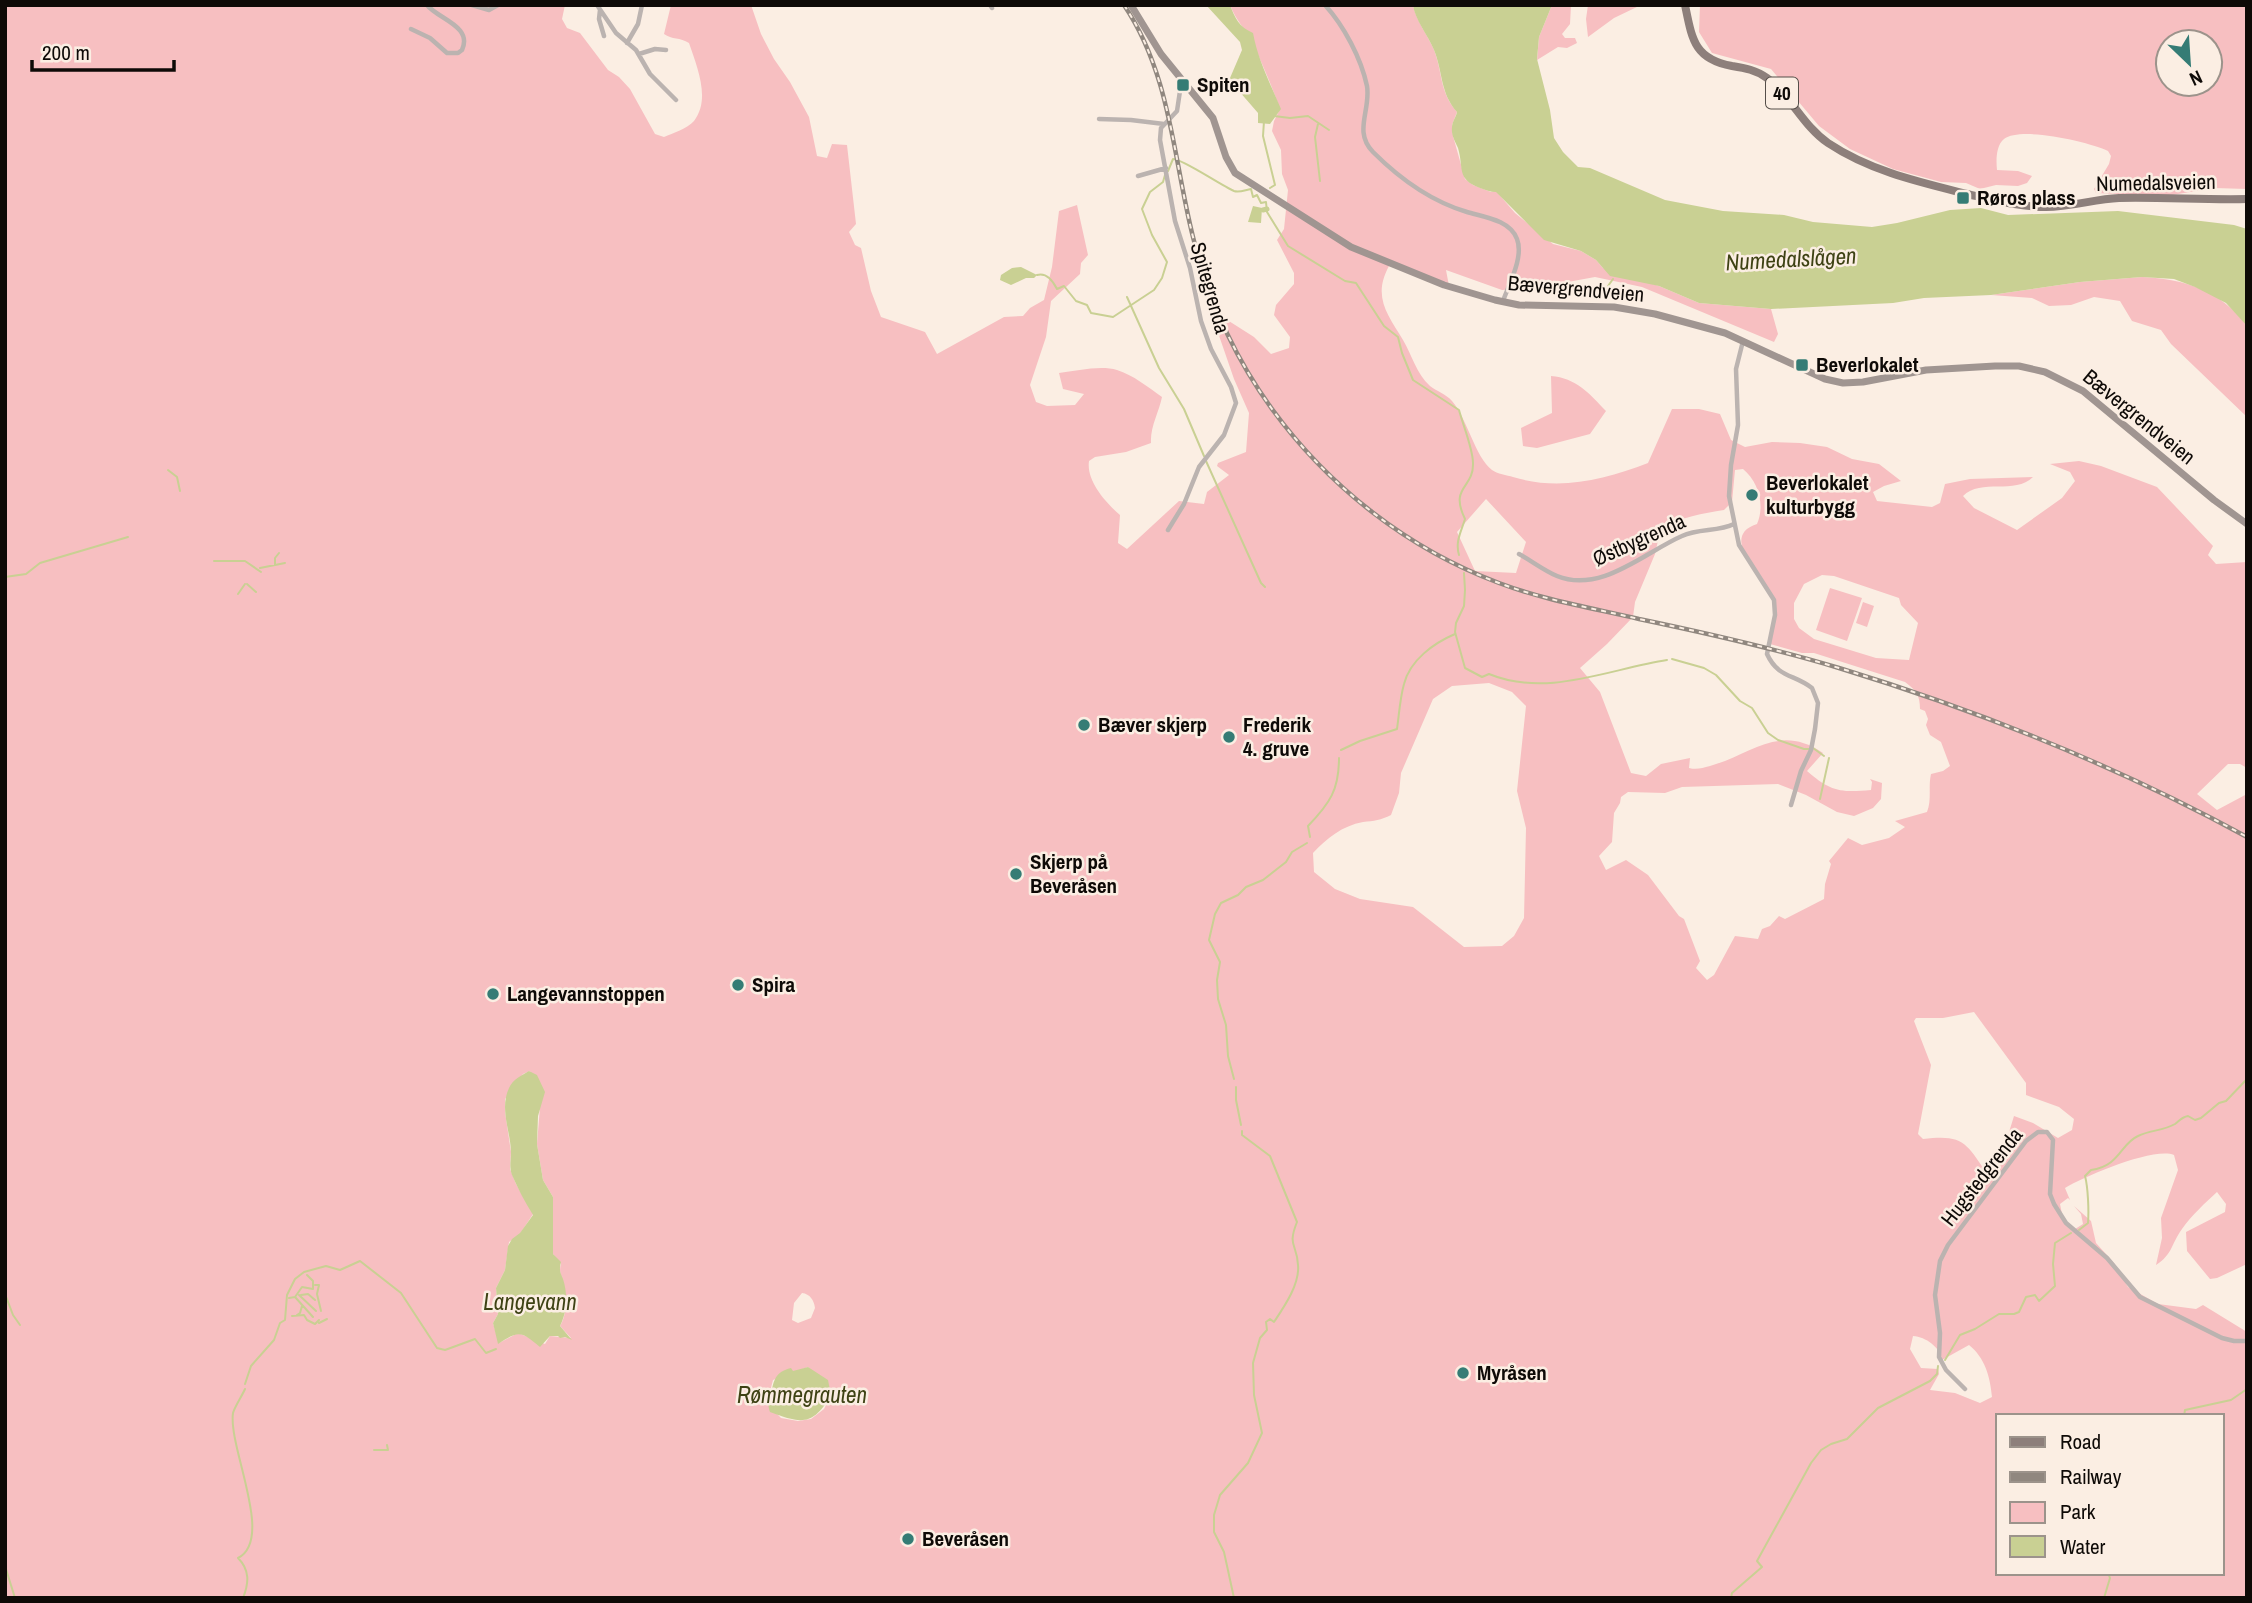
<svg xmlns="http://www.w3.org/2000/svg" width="2252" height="1603" font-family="'Archivo Narrow',sans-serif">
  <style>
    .green { fill: #f7bfc1; fill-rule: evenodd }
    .water { fill: #c9d093 }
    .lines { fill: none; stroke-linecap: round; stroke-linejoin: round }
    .stream { stroke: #c9d093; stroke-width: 2 }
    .canal { stroke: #c9d093; stroke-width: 5 }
    .minor { stroke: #bbb3b0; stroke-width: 4.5 }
    .secondary { stroke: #a09591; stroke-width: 7 }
    .primary { stroke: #8d7f7b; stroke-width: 8 }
    .rail-casing { stroke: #90877f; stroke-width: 4.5 }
    .rail { stroke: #fbeee3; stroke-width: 2; stroke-dasharray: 5; stroke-linecap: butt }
    .poi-dot { fill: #357c75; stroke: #fbeee3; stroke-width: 2.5 }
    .labels { text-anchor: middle; stroke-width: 5; stroke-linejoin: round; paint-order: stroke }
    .shield { fill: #fbeee3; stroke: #554e49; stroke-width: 2 }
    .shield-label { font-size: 19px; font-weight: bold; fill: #0e0a07 }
    .poi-label { font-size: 21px; font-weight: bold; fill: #0e0a07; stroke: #fbeee3; text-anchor: start }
    .street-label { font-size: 21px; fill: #0e0a07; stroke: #fbeee3 }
    .water-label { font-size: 23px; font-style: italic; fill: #3e4214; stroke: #fbeee3 }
  </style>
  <rect width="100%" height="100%" fill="#fbeee3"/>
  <path class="green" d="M5,5H565L562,19L567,28L580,33L608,70L619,77L630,89L655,134L664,137C673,133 687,129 694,121C711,99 697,67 689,43C680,37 672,40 664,34L671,5H751L761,34L774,59L790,82L809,117L817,156L827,158L832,144L847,145L856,224L849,232L855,245L861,248L871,291L881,317L925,332L937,354L1004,317L1023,316L1030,308L1044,300L1052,267L1059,211L1077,205L1088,255L1081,263L1080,274L1051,301L1046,337L1030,385L1036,402L1047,406L1075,405L1084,394L1063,389L1059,373C1077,371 1100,365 1117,370C1133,375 1148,387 1162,397C1159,412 1150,427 1151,443L1126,452L1095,457L1089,461C1086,481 1106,503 1120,515L1118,543L1127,549L1179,501L1204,504L1207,492L1229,475L1217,466L1218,463L1246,452L1249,413L1234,379L1215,324L1221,316L1254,337L1271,354L1289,348L1290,337L1274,315L1276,305L1294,284V273L1277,240L1284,229L1288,190L1282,174L1281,150L1272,131L1274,121L1280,109C1273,89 1264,68 1255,48C1248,32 1236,21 1230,5H1413C1416,21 1428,35 1434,50C1443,73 1439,91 1457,112L1452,125L1453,136L1465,179L1473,185L1491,192L1496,191L1515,213L1553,244L1581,251L1596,260L1603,268L1659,286L1699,303L1771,309L1778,334L1774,342L1642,287L1595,277L1535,288L1502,290L1446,270L1449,286L1389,266C1372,297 1388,315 1403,340C1412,355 1416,373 1430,386C1436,391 1446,394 1452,401C1467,418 1475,457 1492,470C1497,474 1507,475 1513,477C1559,491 1604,480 1648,463L1672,409H1699L1720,414L1731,440L1745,447L1772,442L1800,443L1827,447L1852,459L1879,464L1901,481L1884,486L1873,492L1877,501L1932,507L1940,503L1945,484L1970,479L2033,477C2015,495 1981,478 1963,496L1974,508L2017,530L2062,498L2075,481L2070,472L2050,464L2079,461L2101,466L2157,487L2213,546L2208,555L2216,564L2247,562V768L2240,764H2228L2197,794L2217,810L2247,794V1264L2217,1278L2210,1279L2187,1251L2186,1232L2225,1212L2226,1204L2217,1192C2205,1203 2192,1215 2182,1229C2171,1244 2173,1254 2156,1265L2162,1238L2161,1218L2178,1170L2174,1155C2153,1147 2086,1176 2065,1188L2070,1200L2068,1198L2060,1204L2063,1219L2072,1231L2083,1224L2081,1214L2074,1206L2091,1221L2096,1243L2114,1263L2128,1287L2158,1304L2196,1309L2203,1305L2247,1332V1598H5ZM1743,469C1759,482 1765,506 1757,524C1715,537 1770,585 1775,606C1778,617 1772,632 1770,644L1802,653H1814L1905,682C1916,690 1920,695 1920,709L1925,711L1928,719L1926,725L1930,735L1941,742L1950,766L1943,771L1931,774C1928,787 1932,799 1927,812L1895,821L1905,827L1889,838L1862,845L1848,838L1829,861L1831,864L1825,884L1824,899L1785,919L1779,916L1770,926L1762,929L1758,939L1735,936L1714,975L1707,980L1696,968L1700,961L1684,919L1679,916L1648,875L1626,860L1606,870L1599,856L1612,842L1614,813L1620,803L1621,797L1628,792L1665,793L1682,787L1778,784L1806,795L1837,812L1854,816L1873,808L1881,799L1882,783L1870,779L1872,782L1871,790C1840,793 1830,791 1807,771L1823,753C1779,723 1752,754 1710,766C1702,768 1697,770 1689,768L1690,758L1661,764L1646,776L1631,773L1600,692L1580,668L1607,644L1633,617L1635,602L1655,554L1661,527C1681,518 1703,513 1724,510L1732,502L1735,470ZM1486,499L1526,542L1516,573L1475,571L1457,532ZM1822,575L1834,576L1899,598L1901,605L1918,623L1909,660L1876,658L1814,639L1799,628L1794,619V603L1804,584ZM1489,683L1512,692L1526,706L1517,791L1526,828L1524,918L1514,936L1502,946L1464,947L1413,907L1360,899L1335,889L1314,872L1313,853C1327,838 1342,826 1363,822C1374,821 1381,820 1391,815L1399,793L1401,773L1433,699L1452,686ZM1974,1012L2026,1083V1095L2059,1107L2074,1119L2072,1130L2058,1138L2033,1123L2014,1116L1997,1171L1988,1175C1966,1143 1964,1134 1923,1139L1918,1134L1931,1065L1914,1021L1916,1018H1943ZM530,1071L540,1107L537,1144L543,1180L553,1197V1254L561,1264C558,1273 563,1278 564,1287C566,1300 567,1315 560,1326L571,1338L550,1336L545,1344L518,1333L499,1343L493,1323L498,1314L496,1288L505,1270L509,1242L520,1234L533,1214L516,1184L510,1169L511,1152L505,1112V1099L523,1074ZM802,1293C810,1294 814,1300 815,1308L811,1318L798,1323L792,1320L794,1303ZM1913,1336C1926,1337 1940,1347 1942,1360L1969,1345C1985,1358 1990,1376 1992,1397L1980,1403L1955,1393L1930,1390L1939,1374L1938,1369L1921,1368L1910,1349ZM808,1367L831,1395L824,1409L811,1419L798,1421L781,1418L767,1403L773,1380ZM1998,1416H2222V1573H1998Z
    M1552,5H1571L1570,24L1562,34L1565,38H1575L1577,43L1567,48L1558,47L1537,60L1539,37Z
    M1588,5H1639V6L1614,18L1588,37L1586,19Z
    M1700,5H2247V189L2214,188L2166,196L2096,193L2094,189L2109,164L2111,156L2108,151C2090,142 2021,126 2004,139C1996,145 1996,161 1997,170L2018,171L2032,176L2027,183L2018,186L1996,185L1980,189L1966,183L1941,182L1893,169L1850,149L1819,126L1771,69L1712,53L1699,32ZM2168,42H2210V84H2168Z
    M2142,277C2185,279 2220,290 2247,326V417L2171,344L2161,330L2132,321L2120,301L2094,297L2071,305L2049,306L2032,298L1991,295L2080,282Z
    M1551,376C1576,378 1589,393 1606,411L1590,434L1537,448L1523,446L1521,428L1552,413Z
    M1830,588L1862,598L1847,641L1816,630Z
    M1863,602L1874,606L1867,627L1856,623Z"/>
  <path class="water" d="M1206,5H1230C1235,18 1239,27 1253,33C1258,60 1270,83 1281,109L1270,124L1258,123V113L1232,83L1230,78L1242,50L1240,42Z
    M1413,5H1552L1539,37L1537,59L1550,110L1554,138L1563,152L1578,167L1590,168L1665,200L1723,211L1784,215L1813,222L1872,227L1897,223L1950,210L1981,208L2008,215L2118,211L2234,225L2247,229V326L2226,303L2195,287L2174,279L2142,277L2080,282L1991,295L1924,298L1893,303L1771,309L1699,303L1659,286L1610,276L1596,260L1581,251L1544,240L1496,192C1490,192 1486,190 1480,188C1456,179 1464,168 1458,148C1455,141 1451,135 1452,127C1452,122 1456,117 1457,112C1440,93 1443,72 1434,50C1428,35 1415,20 1413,5Z
    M1253,206L1262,208L1261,223L1248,222Z
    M1021,267L1037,275L1034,278H1026L1011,285L1000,280L1001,275L1012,268Z
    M529,1071L537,1075L545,1092L538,1116L537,1144L543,1180L553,1197V1254L561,1262C559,1270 560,1272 563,1279C568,1294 567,1313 560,1326L572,1340L565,1337L560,1338L558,1336H550L540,1347C521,1331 519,1330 498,1344L493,1323L498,1314L496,1288L505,1270L508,1246L512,1239L520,1233L533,1215C525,1202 518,1189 512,1175C509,1167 511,1161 511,1153C511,1132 499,1109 509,1088C513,1079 521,1076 529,1071Z
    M808,1367L828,1380L831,1395C813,1426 802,1424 770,1412C767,1404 769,1402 771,1394C774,1380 775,1372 791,1368L793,1371Z"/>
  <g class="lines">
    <path class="stream" d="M1274,116L1290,118L1308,116L1329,130
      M1264,121L1263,136L1275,185L1270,188
      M1318,124L1315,137L1320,181
      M1168,171L1173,159C1183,159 1220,185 1234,191C1239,193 1245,190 1251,189L1253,197L1257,195L1261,203L1266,202L1267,212L1288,246L1345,281L1356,283L1384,326L1398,337L1402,353L1413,380L1459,410C1463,425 1473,449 1473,463C1474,489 1449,486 1465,519C1461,532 1455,542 1459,555
      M1037,275C1047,272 1053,281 1057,289L1064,286L1076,301L1087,305L1091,313L1113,317L1154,290L1162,278L1167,262L1152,235L1142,209L1150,192L1163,182L1165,175
      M1608,286L1613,279
      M1127,297L1159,368L1184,409L1204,456
      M1206,461L1261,583L1265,587
      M168,470L177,477L180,491
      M214,561H245L261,572
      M275,565V558L279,553
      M260,568L285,563
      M1464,573L1465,590L1464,606L1456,623L1455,632L1465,668L1482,677L1489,674C1547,698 1609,669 1667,660
      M5,577L26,574L40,563L128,537
      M247,584L256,592
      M238,594L245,584
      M1672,659L1704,668L1716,675L1740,701L1752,708L1768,733L1778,740L1804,749H1809
      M1813,748L1824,756
      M1341,750L1360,741L1397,729C1399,715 1400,698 1404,684C1410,660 1434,643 1455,634
      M1820,799L1829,758
      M1310,837L1308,826C1330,803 1339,790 1339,758
      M1234,1079L1228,1056L1226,1025L1218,999L1217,980L1220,962L1209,940L1215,914L1221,903L1238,895L1246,887L1263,880L1286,862L1292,852L1307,843
      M1236,1087V1100L1241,1125
      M2246,1116L2247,1115
      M2079,1230L2088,1223C2089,1211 2088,1187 2085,1176L2091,1170C2120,1166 2120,1144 2138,1136C2150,1130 2163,1131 2175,1124C2180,1120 2182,1117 2188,1116L2195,1120L2201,1118L2219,1103L2226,1101L2247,1079
      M315,1285H319L317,1294L321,1311
      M5,1294L13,1315L20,1325
      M299,1295L316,1311
      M301,1295L308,1294L315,1300
      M295,1297L313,1317
      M289,1298L295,1297L302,1287L313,1289V1281L307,1275
      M297,1315L300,1313L302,1306
      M292,1316L304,1315L307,1320L315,1324L319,1320
      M319,1323L327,1319
      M1945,1360L1960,1335L1975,1329L1999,1314H2014L2019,1312L2026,1297L2035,1295L2039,1301L2055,1286L2053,1264L2055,1243L2071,1233
      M245,1384L251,1366L274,1340L280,1323L285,1320L287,1295L295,1279L304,1272L326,1266L340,1270L360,1261L401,1293L437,1348L445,1350L475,1339L486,1353L496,1349
      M2184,1416L2185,1410L2231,1400L2247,1389
      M374,1450H388L387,1445
      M5,1566L15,1598
      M243,1598C249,1583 250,1570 238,1558C275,1539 228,1448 233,1413C235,1406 242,1396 245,1389
      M1234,1598L1224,1552L1214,1532V1515L1220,1495L1248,1463L1262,1433L1254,1395L1253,1363L1260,1338L1267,1330L1266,1322L1270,1319L1274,1322C1284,1307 1300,1284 1298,1265C1297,1243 1287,1247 1297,1222L1270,1156L1242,1135V1131
      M1731,1598L1732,1593L1762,1567L1757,1561L1811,1463L1821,1450L1831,1444L1847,1439L1878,1408L1930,1381L1937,1374L1938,1366
      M2104,1598L2110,1578L2108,1573"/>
    <path class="canal" d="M1263,210L1267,209"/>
    <path class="minor" d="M472,5L489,10L498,5
      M597,5L616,33L636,50L650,74L676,100
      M990,5L992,8
      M1325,5C1344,26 1361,58 1367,86C1371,110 1353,132 1373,152C1400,179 1430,201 1467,212C1484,217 1510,220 1517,239C1524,257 1509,284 1503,301
      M600,10L599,19L604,36
      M411,29L430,38L447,53H458L462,50C473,26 438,19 427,5
      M627,43L638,24L642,5
      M639,54L655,49L666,50
      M1099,119L1131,120L1164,124
      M1138,176L1166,168
      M1743,341L1736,369L1738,425L1731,465L1729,496L1739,545L1774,600L1775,615L1767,654C1778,678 1794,674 1812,688L1818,703L1815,729L1811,750L1801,771L1791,805
      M1168,530L1184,504L1199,467L1224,435L1236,403L1231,387L1211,349L1201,321L1190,268L1175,221L1160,140L1161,128L1177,111L1180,91L1185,84
      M1519,554C1532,561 1543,570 1557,576C1601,594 1645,552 1682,536C1699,528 1718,532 1734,524
      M1965,1389L1946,1370L1939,1357L1940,1333L1935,1295L1940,1261L1948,1245L2026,1141L2038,1132H2047L2053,1140L2050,1194L2054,1204L2066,1223L2107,1258L2140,1297L2222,1338L2234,1341H2247"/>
    <path class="secondary" d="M1131,5L1161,54L1213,118L1226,157L1235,173L1351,247L1444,285L1495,300L1519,305L1614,307L1655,314L1725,333L1825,379L1843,383L1863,382L1926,370L1995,366H2019L2045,372L2083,391L2214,500L2247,524"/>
    <path class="primary" d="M1685,5C1692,39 1694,59 1732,66C1745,68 1756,70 1767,78C1791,96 1803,126 1828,143C1870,171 1919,182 1967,194C1993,200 2019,207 2046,207C2071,207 2095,199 2119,198C2162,197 2204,200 2247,199"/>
    <g class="rail-casing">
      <path id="rail" d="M1124,5C1171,75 1173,158 1193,237C1208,299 1235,358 1272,409C1329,487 1408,549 1499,583C1544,600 1592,608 1639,619C1706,633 1773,648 1839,668C1980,711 2117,766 2247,837"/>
    </g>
    <use href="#rail" class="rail"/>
  </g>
  <g class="poi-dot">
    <rect x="1176" y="78" width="14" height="14" rx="3.5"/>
    <rect x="1956" y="191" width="14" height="14" rx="3.5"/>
    <rect x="1795" y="358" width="14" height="14" rx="3.5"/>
    <circle cx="1752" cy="495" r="7"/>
    <circle cx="1084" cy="725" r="7"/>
    <circle cx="1229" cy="737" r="7"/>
    <circle cx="1016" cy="874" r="7"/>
    <circle cx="738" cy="985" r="7"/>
    <circle cx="493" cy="994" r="7"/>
    <circle cx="1463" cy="1373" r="7"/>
    <circle cx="908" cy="1539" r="7"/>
  </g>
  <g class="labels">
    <rect class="shield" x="1766" y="77.5" width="32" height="31" rx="5"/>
    <g class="shield-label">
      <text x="1782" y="100">40</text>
    </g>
    <g class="poi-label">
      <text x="1197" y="92">Spiten</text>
      <text x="1977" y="205">Røros plass</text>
      <text x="1816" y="372">Beverlokalet</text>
      <text x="1766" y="490">Beverlokalet<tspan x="1766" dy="24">kulturbygg</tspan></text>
      <text x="1098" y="732">Bæver skjerp</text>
      <text x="1243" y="732">Frederik<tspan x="1243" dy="24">4. gruve</tspan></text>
      <text x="1030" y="869">Skjerp på<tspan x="1030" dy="24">Beveråsen</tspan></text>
      <text x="752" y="992">Spira</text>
      <text x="507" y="1001">Langevannstoppen</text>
      <text x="1477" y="1380">Myråsen</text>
      <text x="922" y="1546">Beveråsen</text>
    </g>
    <g class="street-label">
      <text transform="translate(2156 183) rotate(-1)" y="7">Numedalsveien</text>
      <text transform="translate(1210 288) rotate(74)" y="7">Spitegrenda</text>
      <text transform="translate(1576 289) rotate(5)" y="7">Bævergrendveien</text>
      <text transform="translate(2139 417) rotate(39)" y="7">Bævergrendveien</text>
      <text transform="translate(1639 540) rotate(-24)" y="7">Østbygrenda</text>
      <text transform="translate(1982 1177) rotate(-52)" y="7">Hugstedgrenda</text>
    </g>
    <g class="water-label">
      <text transform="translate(1791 259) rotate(-3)" y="8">Numedalslågen</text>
      <text x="530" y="1310">Langevann</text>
      <text x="802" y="1403">Rømmegrauten</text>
    </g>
  </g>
  <rect width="2252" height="1603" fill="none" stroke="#0e0a07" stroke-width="14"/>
  <rect x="1996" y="1414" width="228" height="161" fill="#fbeee3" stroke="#9c938b" stroke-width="2"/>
  <rect x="2010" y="1437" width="35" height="10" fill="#8d7f7b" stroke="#9c938b" stroke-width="2"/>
  <text x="2060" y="1449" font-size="21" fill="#0e0a07">Road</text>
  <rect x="2010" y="1472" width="35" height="10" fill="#90877f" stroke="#9c938b" stroke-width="2"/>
  <text x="2060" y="1484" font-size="21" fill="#0e0a07">Railway</text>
  <rect x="2010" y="1502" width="35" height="21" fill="#f7bfc1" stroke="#9c938b" stroke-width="2"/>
  <text x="2060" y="1519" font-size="21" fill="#0e0a07">Park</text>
  <rect x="2010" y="1536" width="35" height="21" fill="#c9d093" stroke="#9c938b" stroke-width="2"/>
  <text x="2060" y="1554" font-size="21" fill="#0e0a07">Water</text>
  <g transform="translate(2189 63) rotate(155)"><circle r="33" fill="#fbeee3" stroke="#9c938b" stroke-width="2"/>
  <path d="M0-5L12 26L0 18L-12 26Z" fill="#357c75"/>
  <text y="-10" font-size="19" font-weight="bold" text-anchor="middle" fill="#0e0a07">N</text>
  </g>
  <path d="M32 60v10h142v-10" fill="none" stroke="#0e0a07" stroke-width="3.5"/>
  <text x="42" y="60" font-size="21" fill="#0e0a07" stroke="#fbeee3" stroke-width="5" paint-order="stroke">200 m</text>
</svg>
